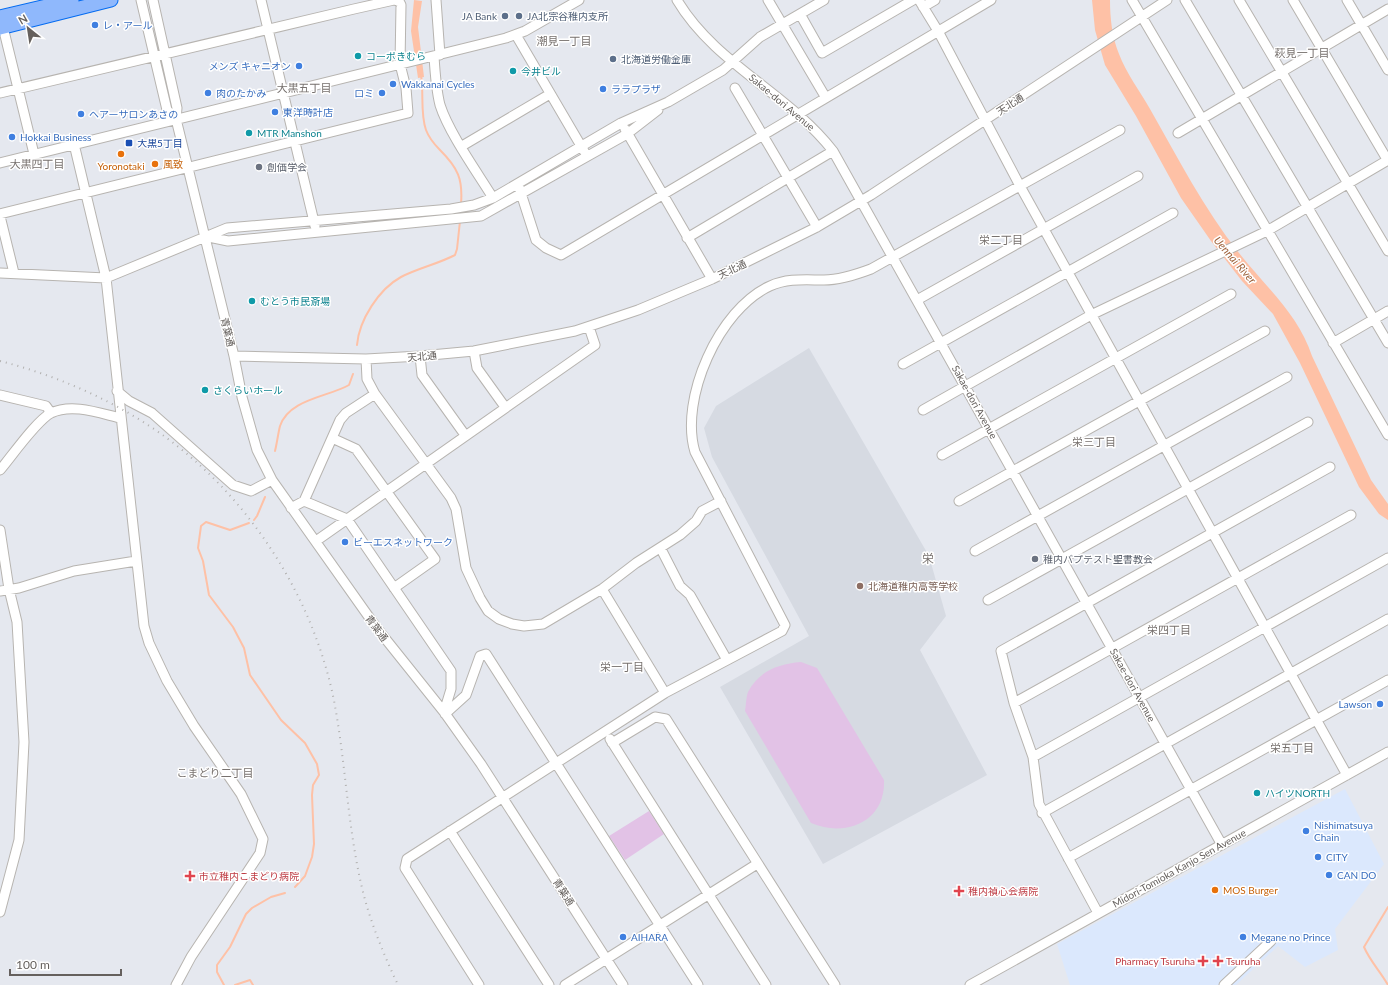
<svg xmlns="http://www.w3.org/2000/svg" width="1388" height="985" font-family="Lato,'Noto Sans JP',sans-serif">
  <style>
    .commercial { fill: #dbe8fd }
    .education { fill: #d6dae2 }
    .green { fill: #e2c2e6 }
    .water { fill: #fec1a6 }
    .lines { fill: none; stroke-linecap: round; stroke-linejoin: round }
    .stream { stroke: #fec1a6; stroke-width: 2 }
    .minor-casing { stroke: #b7b4b0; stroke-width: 11 }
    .highway-casing { stroke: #036bf1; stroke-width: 15 }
    .minor { stroke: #fff; stroke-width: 9 }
    .highway { stroke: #8fb8fc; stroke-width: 13 }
    .rail { stroke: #b1b0af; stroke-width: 2; stroke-dasharray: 1 5; stroke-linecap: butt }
    .service-dot { fill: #5c6f8a; stroke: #fff; stroke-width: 1.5 }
    .shop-dot { fill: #3f7fe0; stroke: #fff; stroke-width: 1.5 }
    .culture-dot { fill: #0f9aa8; stroke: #fff; stroke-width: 1.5 }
    .transit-dot { fill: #1a4fb4; stroke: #fff; stroke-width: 1.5 }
    .food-dot { fill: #e8710a; stroke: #fff; stroke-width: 1.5 }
    .worship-dot { fill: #6b7280; stroke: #fff; stroke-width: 1.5 }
    .education-dot { fill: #8d6e63; stroke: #fff; stroke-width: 1.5 }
    .health-dot { fill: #e0444e; stroke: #fff; stroke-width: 1.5 }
    .labels { text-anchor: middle; stroke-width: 3; stroke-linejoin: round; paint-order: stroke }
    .service-label { font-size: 10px; fill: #4e5e75; stroke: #fff; text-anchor: start }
    .shop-label { font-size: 10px; fill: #366cbe; stroke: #fff; text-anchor: start }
    .culture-label { font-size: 10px; fill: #0d838f; stroke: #fff; text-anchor: start }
    .street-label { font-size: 10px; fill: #65605d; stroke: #fff }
    .transit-label { font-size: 10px; fill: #164399; stroke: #fff; text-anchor: start }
    .food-label { font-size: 10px; fill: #c56008; stroke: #fff; text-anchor: start }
    .worship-label { font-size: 10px; fill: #5b616d; stroke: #fff; text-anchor: start }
    .education-label { font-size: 10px; fill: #785e54; stroke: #fff; text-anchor: start }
    .health-label { font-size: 10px; fill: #be3a42; stroke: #fff; text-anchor: start }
    .neighbourhood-label { font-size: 11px; fill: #77716e; stroke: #fff }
    .water-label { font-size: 11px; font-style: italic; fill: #9f633c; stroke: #fff }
    .quarter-label { font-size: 12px; fill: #77716e; stroke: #fff }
  </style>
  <rect width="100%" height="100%" fill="#e5e8ef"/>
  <path class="commercial" d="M1345,789L1384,864L1335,929L1338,950L1305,967L1278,946L1236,985H1070L1057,944Z"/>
  <path class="education" d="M809,348L929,556L946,616L920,650L987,775L823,864L720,687L809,636L712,457L704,428L716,406Z"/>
  <path class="green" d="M801,662L817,668L884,780C886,821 846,838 811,823L745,711C746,706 746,697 748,692C759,671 778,664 801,662Z
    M649,811L664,834L625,860L609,836Z"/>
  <path class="water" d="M414,0L422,1L418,27L424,77L418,78L411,31Z
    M1092,0H1110C1110,18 1112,37 1119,54C1126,73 1140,91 1150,109C1178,158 1204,209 1239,253C1265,286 1299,315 1312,356L1371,480L1388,504V520L1379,514L1359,487L1300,363L1273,314L1242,281L1211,241L1181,198L1136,116L1105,65L1095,30Z"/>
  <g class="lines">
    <path class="stream" d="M421,75C424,93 420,113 426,130C429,138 434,144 440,150C458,168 463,179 461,204
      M357,345C359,320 379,289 401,277C418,268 438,264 455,255L457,249L460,221
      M275,451C277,443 278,434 280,426C289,399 328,397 349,385L353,374
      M254,520L257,516L265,497
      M249,523L230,530L206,522L201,526L198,548L203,561L209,595L233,627L244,648L250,675L281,720L305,743L317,764L319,775L313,785L312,795L314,844L312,857L305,876L295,887
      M1388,907L1364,947C1370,961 1380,971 1388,985
      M224,985L217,972V965L230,947L246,914L252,908L271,897L285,893
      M235,985L250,980L253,985"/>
    <g class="minor-casing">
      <path id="minor" d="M141,0L167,110L176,119
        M153,0L177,108L176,119L234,356L242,397L257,450L272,480L376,627L444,712L481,764L623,985
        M261,0L315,226
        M436,0L440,55
        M677,0C715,64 788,93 833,151L1222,845
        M768,0L826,98
        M919,0L938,31L1020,186L1347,775
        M1132,0L1388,435
        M1185,0L1388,343
        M1239,0L1388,251
        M1293,0L1388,161
        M1347,0L1388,70
        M923,7L935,0
        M800,14L822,53L913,0
        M2,23L34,154
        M516,35L584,151
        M434,56C435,73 436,89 440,105C449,133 477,172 493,198
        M735,88L817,227
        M0,93L354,9L394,0L399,1L401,5L400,64L406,88L408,113L0,214
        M625,129L712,279
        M1178,133L1388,9
        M74,144L106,278L144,626L149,643L167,681L194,726L241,794L263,839L260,853L191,957L176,985
        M462,146L550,94
        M0,163L506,38L525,31L579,0
        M518,184L536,240L546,248L561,255L991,0
        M0,216L14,273
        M204,236L228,241L481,216L627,134L658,110
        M687,238L833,151
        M0,273L106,278L227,228L451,209L474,205L493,198L621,123L668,102L723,70L760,37L824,0
        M917,300L1138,176
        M1333,343L1388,311
        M474,351L477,368L505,407
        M234,356L366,359L420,356L474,351L575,331L638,310L712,279L817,227L871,195L1167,0
        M420,356L422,375L465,435
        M366,359L367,379L375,394
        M903,364L1173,213
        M117,391L129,401L152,413L233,485L251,491L272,480
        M0,395L46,406L51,413
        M923,410L1091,315L1267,231L1388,160
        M332,438L356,449L435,559L394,588
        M942,455L1231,294
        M0,470C12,456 36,421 51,413C72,403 99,413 120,418
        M304,501L340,420L346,413L375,394L451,498L456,509L466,568L480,598L488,611L499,619L512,624L524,626L543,624L602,589L636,563L680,535L696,521L702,511L721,501
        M959,501L1265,331
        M291,508L304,501L347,519L451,671V689L444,712
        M0,530L9,589L17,622L24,742L19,840L0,912
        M316,541L595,345L589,327
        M661,549L680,586L690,595L727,660
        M975,551L1287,377
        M602,589L665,693
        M0,591L19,588L74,571L136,561
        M988,600L1308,422
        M1014,703L1351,515
        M445,714L466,695L480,656L486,654L698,985
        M610,739L766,985
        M612,743L655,717L666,719L835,985
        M1033,757L1388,558
        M1042,813L1388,619
        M450,831L549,985
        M1068,858L1388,680
        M1098,913L1039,804L1033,757L1014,703L1001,651L1330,467
        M479,985L405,868L407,859L665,693L782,631L785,625L695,452C679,399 719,309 770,286C788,278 805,280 824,280C840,280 855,275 871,269L1120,130
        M565,985L757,864
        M970,985L1388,752
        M1224,985L1271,941"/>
    </g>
    <g class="highway-casing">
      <path id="highway" d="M0,17L72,0
        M0,28L111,0"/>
    </g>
    <use href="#minor" class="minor"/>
    <use href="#highway" class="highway"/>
    <path class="rail" d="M0,361C70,379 140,412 194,460C265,522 318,613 335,706C346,767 348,831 363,892C371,924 384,955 398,985"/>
  </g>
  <g class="service-dot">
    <circle cx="505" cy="16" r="4"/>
    <circle cx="519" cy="16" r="4"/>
    <circle cx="613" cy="59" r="4"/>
  </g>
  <g class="shop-dot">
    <circle cx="95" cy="25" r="4"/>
    <circle cx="299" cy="66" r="4"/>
    <circle cx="393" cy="84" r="4"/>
    <circle cx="603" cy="89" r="4"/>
    <circle cx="208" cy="93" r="4"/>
    <circle cx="382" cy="93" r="4"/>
    <circle cx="275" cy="112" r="4"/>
    <circle cx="81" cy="114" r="4"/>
    <circle cx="12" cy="137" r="4"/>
    <circle cx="345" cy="542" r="4"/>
    <circle cx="1380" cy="704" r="4"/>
    <circle cx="1306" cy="831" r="4"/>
    <circle cx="1318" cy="857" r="4"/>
    <circle cx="1329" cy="875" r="4"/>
    <circle cx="623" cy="937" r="4"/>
    <circle cx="1243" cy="937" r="4"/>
  </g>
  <g class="culture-dot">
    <circle cx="358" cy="56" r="4"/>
    <circle cx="513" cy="71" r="4"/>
    <circle cx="249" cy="133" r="4"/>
    <circle cx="252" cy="301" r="4"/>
    <circle cx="205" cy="390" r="4"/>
    <circle cx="1257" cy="793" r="4"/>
  </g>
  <rect class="transit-dot" x="125" y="139" width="8" height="8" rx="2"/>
  <g class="food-dot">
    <circle cx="121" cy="154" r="4"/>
    <circle cx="155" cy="164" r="4"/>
    <circle cx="1215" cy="890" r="4"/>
  </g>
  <g class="worship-dot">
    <circle cx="259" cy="167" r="4"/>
    <circle cx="1035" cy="559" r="4"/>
  </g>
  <circle class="education-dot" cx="860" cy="586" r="4"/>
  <g class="health-dot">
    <path d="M188 870h4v4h4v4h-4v4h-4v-4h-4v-4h4z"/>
    <path d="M957 885h4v4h4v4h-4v4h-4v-4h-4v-4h4z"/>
    <path d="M1201 955h4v4h4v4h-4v4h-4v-4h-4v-4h4z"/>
    <path d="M1216 955h4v4h4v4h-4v4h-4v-4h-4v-4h4z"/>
  </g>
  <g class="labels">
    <g class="service-label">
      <text x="497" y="20" text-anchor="end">JA Bank</text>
      <text x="527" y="20">JA北宗谷稚内支所</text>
      <text x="621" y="63">北海道労働金庫</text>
    </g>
    <g class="shop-label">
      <text x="103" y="29">レ・アール</text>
      <text x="291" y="70" text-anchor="end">メンズ キャニオン</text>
      <text x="401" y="88">Wakkanai Cycles</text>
      <text x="611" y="93">ララプラザ</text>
      <text x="216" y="97">肉のたかみ</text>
      <text x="374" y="97" text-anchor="end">ロミ</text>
      <text x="283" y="116">東洋時計店</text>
      <text x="89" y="118">ヘアーサロンあさの</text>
      <text x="20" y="141">Hokkai Business</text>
      <text x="353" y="546">ビーエスネットワーク</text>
      <text x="1372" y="708" text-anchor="end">Lawson</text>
      <text x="1314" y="829">Nishimatsuya<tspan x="1314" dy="12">Chain</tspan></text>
      <text x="1326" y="861">CITY</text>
      <text x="1337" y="879">CAN DO</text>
      <text x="631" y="941">AIHARA</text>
      <text x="1251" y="941">Megane no Prince</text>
    </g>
    <g class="culture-label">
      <text x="366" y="60">コーポきむら</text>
      <text x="521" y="75">今井ビル</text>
      <text x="257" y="137">MTR Manshon</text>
      <text x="260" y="305">むとう市民斎場</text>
      <text x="213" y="394">さくらいホール</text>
      <text x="1265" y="797">ハイツNORTH</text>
    </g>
    <g class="street-label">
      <text transform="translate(782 102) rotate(40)" y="4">Sakae-dori Avenue</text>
      <text transform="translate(1010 104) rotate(-33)" y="4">天北通</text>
      <text transform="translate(732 269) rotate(-25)" y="4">天北通</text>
      <text transform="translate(228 332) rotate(76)" y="4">青葉通</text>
      <text transform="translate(422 356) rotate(-5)" y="4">天北通</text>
      <text transform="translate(975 402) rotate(61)" y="4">Sakae-dori Avenue</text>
      <text transform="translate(377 628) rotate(53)" y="4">青葉通</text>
      <text transform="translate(1133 685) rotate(61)" y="4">Sakae-dori Avenue</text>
      <text transform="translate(1179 868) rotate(-29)" y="4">Midori-Tomioka Kanjo Sen Avenue</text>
      <text transform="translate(564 892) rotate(57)" y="4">青葉通</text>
    </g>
    <g class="transit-label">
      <text x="137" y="147">大黒5丁目</text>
    </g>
    <g class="food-label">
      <text x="163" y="168">風致</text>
      <text x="121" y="170" text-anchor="middle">Yoronotaki</text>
      <text x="1223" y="894">MOS Burger</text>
    </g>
    <g class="worship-label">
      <text x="267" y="171">創価学会</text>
      <text x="1043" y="563">稚内バプテスト聖書教会</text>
    </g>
    <g class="education-label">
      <text x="868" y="590">北海道稚内高等学校</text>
    </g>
    <g class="health-label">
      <text x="199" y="880">市立稚内こまどり病院</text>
      <text x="968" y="895">稚内禎心会病院</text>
      <text x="1195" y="965" text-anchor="end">Pharmacy Tsuruha</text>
      <text x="1226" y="965">Tsuruha</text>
    </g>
    <g class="neighbourhood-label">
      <text x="564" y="45">潮見一丁目</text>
      <text x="1302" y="57">萩見一丁目</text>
      <text x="304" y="92">大黒五丁目</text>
      <text x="37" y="168">大黒四丁目</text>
      <text x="1001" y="244">栄二丁目</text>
      <text x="1094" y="446">栄三丁目</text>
      <text x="1169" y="634">栄四丁目</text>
      <text x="622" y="671">栄一丁目</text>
      <text x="1292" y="752">栄五丁目</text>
      <text x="215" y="777">こまどり二丁目</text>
    </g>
    <g class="water-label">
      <text transform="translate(1235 260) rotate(49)" y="4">Uennai River</text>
    </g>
    <g class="quarter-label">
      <text x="928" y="563">栄</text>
    </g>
  </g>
  <g transform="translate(28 28) rotate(330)" stroke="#ffffff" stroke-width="3" paint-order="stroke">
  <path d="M0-3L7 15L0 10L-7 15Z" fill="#65605d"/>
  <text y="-6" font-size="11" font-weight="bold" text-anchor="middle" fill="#65605d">N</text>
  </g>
  <path d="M10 969v6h111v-6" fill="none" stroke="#65605d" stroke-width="2"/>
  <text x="16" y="969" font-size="12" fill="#65605d" stroke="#ffffff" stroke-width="3" paint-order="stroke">100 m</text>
</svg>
